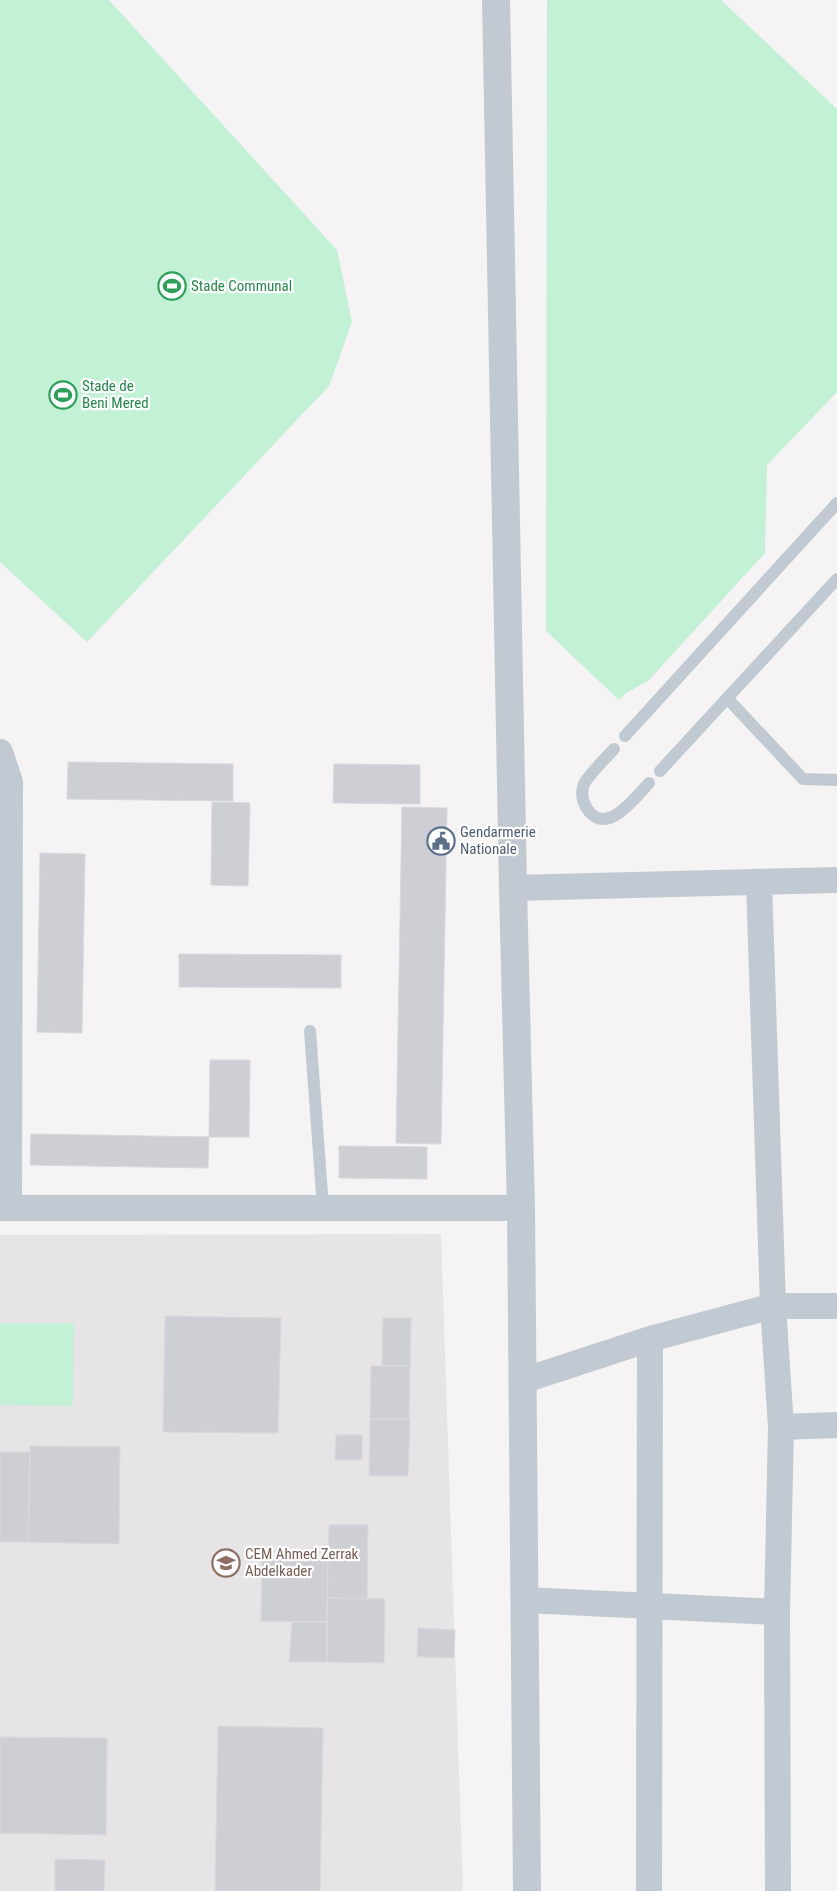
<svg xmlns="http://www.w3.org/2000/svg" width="837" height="1891" font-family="'Roboto Condensed',sans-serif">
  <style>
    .education { fill: #e6e4e5 }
    .green { fill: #c3f1d5 }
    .building { fill: #cdcfd5; stroke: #d7d9de }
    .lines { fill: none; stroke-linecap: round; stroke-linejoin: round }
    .service { stroke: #c1cad2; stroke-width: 12 }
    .minor { stroke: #c1cad2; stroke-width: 26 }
    .tertiary { stroke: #c1cad2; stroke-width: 28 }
    .labels { text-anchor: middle; stroke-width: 4.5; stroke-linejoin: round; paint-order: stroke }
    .leisure-label { font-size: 15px; fill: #27864d; stroke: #fff; text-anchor: start }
    .service-label { font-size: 15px; fill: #4e5e75; stroke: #fff; text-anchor: start }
    .education-label { font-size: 15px; fill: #785e54; stroke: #fff; text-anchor: start }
  </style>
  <rect width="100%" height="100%" fill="#f5f3f3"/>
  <path class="education" d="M441,1234L463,1891H0V1235Z"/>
  <path class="green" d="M0,0H109L337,250L352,322L329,386L87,642L0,562Z
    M547,0H721L837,109V392L767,465L765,553L648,681L625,694L619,700L546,631Z
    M0,1323H74L73,1406L0,1405Z"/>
  <path class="building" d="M68,762L233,764V801L67,799Z
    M334,764L420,765V804L333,803Z
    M212,802L250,803L248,886L211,885Z
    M402,807L447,808L441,1144L396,1143Z
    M40,853L85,854L82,1033L37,1032Z
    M179,954L341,955V988L179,987Z
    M210,1060H250L249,1137H209Z
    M31,1134L209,1137L208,1168L30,1165Z
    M339,1146L427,1147V1179L339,1178Z
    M165,1316L281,1318L278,1433L163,1432Z
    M383,1318H411L410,1366H382Z
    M371,1366H410L409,1419H370Z
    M370,1419H410L408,1476H369Z
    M336,1435H362V1460H335Z
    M30,1446L120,1447L119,1544L28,1542Z
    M0,1452H30L28,1542H0Z
    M329,1525H368L367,1599L327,1598Z
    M262,1559L328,1560L327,1622L261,1621Z
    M327,1598L385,1599L384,1663L327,1662Z
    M292,1622H327V1662H289Z
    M418,1628L455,1630L454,1658L417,1657Z
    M218,1726L323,1728L320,1891H215Z
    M0,1737L107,1738L106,1835L0,1833Z
    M55,1859L105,1860L104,1891H55Z"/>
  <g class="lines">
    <path class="service" d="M727,698L803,779L837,780
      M625,736L837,503
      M614,749C606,758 589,774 584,784C581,792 582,800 586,807C605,839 635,798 649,783
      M660,771L837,579
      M310,1031L323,1208"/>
    <path class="minor" d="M0,752L10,782L9,1208
      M759,882L773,1306L781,1427L777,1612L778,1891
      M513,888L837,880
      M0,1208H521
      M522,1381L650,1339L773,1306H837
      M781,1427L837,1425
      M524,1600L777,1612
      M649,1891L650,1339"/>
    <path class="tertiary" d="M496,0L513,888L521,1208L527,1891"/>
  </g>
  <defs>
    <g id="stadium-ring" transform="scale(1.4375)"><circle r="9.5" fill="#fff" stroke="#2e9e5b" stroke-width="1.5"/><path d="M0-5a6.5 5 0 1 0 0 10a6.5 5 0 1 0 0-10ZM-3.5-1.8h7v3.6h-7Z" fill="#2e9e5b"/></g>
    <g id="civic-ring" transform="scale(1.4375)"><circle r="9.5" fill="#fff" stroke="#5c6f8a" stroke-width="1.5"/><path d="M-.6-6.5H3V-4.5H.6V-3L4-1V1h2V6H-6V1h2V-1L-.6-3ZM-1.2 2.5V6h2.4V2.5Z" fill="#5c6f8a"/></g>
    <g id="school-ring" transform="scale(1.4375)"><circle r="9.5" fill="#fff" stroke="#8d6e63" stroke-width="1.5"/><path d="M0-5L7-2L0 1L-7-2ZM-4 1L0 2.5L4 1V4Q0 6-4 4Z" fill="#8d6e63"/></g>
  </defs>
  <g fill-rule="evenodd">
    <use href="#stadium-ring" x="172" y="286"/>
    <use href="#stadium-ring" x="63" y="395"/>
    <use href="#civic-ring" x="441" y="841"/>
    <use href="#school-ring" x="226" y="1563"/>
  </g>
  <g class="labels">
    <g class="leisure-label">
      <text x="191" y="291">Stade Communal</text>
      <text x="82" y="391">Stade de<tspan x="82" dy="17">Beni Mered</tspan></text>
    </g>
    <g class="service-label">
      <text x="460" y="837">Gendarmerie<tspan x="460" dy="17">Nationale</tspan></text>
    </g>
    <g class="education-label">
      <text x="245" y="1559">CEM Ahmed Zerrak<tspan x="245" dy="17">Abdelkader</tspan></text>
    </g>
  </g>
</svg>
